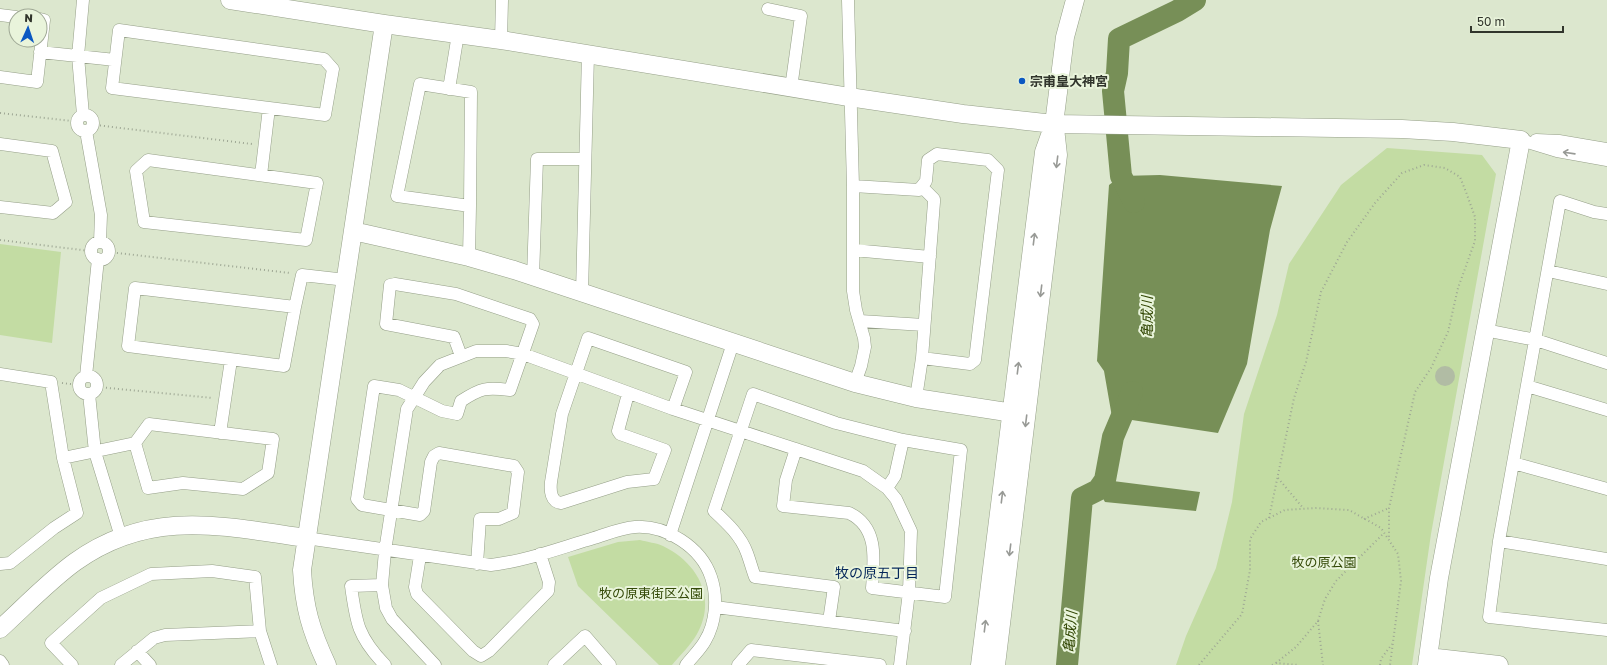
<svg xmlns="http://www.w3.org/2000/svg" width="1607" height="665" font-family="'Golos Text','Noto Sans JP',sans-serif">
  <style>
    .green { fill: #c3dca3 }
    .water { fill: #778f57 }
    .lines { fill: none; stroke-linecap: round; stroke-linejoin: round }
    .river { stroke: #778f57; stroke-width: 22 }
    .building { fill: #b1bca4 }
    .street-casing { stroke: #959f88; stroke-width: 13 }
    .secondary-casing { stroke: #959f88; stroke-width: 19 }
    .path { stroke: #9ea794; stroke-width: 2; stroke-dasharray: 1 3; stroke-linecap: butt }
    .street { stroke: #fff; stroke-width: 12 }
    .secondary { stroke: #fff; stroke-width: 18 }
    .oneway { stroke: #989a96 }
    .poi-dot { fill: #0b58c2; stroke: #e9f4db; stroke-width: 1.5 }
    .labels { text-anchor: middle; stroke-width: 4; stroke-linejoin: round; paint-order: stroke }
    .poi-label { font-size: 13px; font-weight: bold; fill: #31352c; stroke: #e9f4db; text-anchor: start }
    .park-label { font-size: 13px; fill: #334907; stroke: #e9f4db }
    .water-label { font-size: 14px; font-style: italic; fill: #2f4401; stroke: #e9f4db }
    .neighbourhood-label { font-size: 14px; fill: #05275a; stroke: #e9f4db }
  </style>
  <rect width="100%" height="100%" fill="#dce7ce"/>
  <path class="green" d="M1387,148L1482,155L1496,174L1431,534L1412,665H1176L1186,636L1216,568L1232,502L1244,414L1277,315L1289,264L1341,185Z
    M0,244L61,252L52,343L0,335Z
    M640,540C647,542 657,543 663,546C698,563 717,598 697,634C691,645 680,655 672,665H659L578,586L568,557L618,542Z"/>
  <path class="water" d="M1160,175L1282,186L1270,230L1247,364L1218,433L1112,417L1104,371L1097,361L1109,185L1121,176Z
    M1105,480L1200,492L1196,511L1105,502L1098,490Z"/>
  <g class="lines">
    <path class="river" d="M1134,202L1121,176L1113,91L1117,73L1119,39L1177,11L1195,0
      M1067,665L1082,498L1098,490L1105,480L1113,437L1132,392"/>
  </g>
  <path class="building" d="M1435 376a10 10 0 1 1 20 0a10 10 0 1 1-20 0Z"/>
  <g class="lines">
    <g class="street-casing">
      <path id="street" d="M848,0L853,186V291L856,310L864,338L865,347L861,366L855,383
        M768,9L801,16L791,88
        M0,15L16,17
        M119,30L324,59L333,69L325,115L112,88Z
        M501,40L502,0
        M40,52L115,60
        M0,77L37,82L44,20L40,19
        M420,84L471,92L470,206L397,196Z
        M449,89L458,34
        M77 123a8 8 0 1 1 16 0a8 8 0 1 1-16 0Z
        M83,115L78,56L83,0
        M86,131L101,215L100,242
        M1521,140L1557,151L1607,160
        M1536,140L1559,141L1607,149
        M0,144L52,151L66,202L53,213L0,207
        M148,160L317,183L306,240L144,222L136,171Z
        M261,175L269,108
        M853,186L919,190L926,181L928,160L937,154L988,160L998,170L975,360L970,364L922,358
        M1607,214L1594,212L1560,201L1499,541L1489,617L1607,630
        M91 251a9 9 0 1 1 18 0a9 9 0 1 1-18 0Z
        M853,250L930,257
        M469,257L470,206
        M1548,271L1607,284
        M533,277L537,159H585
        M135,288L295,307L284,366L128,346Z
        M582,293L588,54
        M295,307L302,275L346,280
        M860,321L924,325
        M1485,330L1536,340L1607,363
        M461,356L454,337L386,324L390,285L395,284L456,294L530,319L533,324L510,390C486,387 481,388 461,401L457,414L442,411L399,390L374,386L357,499L362,505L420,515L424,511L431,462L434,456L439,453L514,466L518,472L513,513L499,519H480L477,564
        M0,374L51,382L63,458L77,513L54,528L10,563L0,564
        M86,376L98,259
        M79 385a9 9 0 1 1 18 0a9 9 0 1 1-18 0Z
        M1527,386L1607,410
        M89,394L95,452L121,537
        M628,394L618,431L620,434L665,450L654,479L627,482L561,503C551,502 550,491 551,482L562,414L588,338L686,372L673,409
        M916,398L922,358L934,202V199L922,187
        M220,433L231,360
        M796,449L786,480L783,506L849,513C879,527 874,561 872,588L945,597L961,450L903,440L836,423L753,394L714,511C727,523 741,536 747,553C750,561 752,569 755,577L834,587L829,621
        M63,458L135,443L149,424L273,439L268,473L243,489L183,483L148,488L135,443
        M1513,463L1607,489
        M887,488L895,476L903,440
        M670,535L733,343
        M306,538L491,565C526,561 560,548 594,538C607,534 621,528 635,527C666,525 701,547 711,577C718,597 716,623 705,641C700,650 692,657 686,665
        M1499,541L1607,559
        M420,556L415,587L417,594L473,651L481,656L489,651L548,591L549,582L540,554
        M382,585L351,586C356,623 358,637 385,665
        M715,607L905,631
        M137,651L150,665
        M0,661L3,665
        M72,665L51,643L101,598L151,574L212,571L255,577L260,631L271,665
        M121,665L154,638L165,635L260,631
        M435,665L392,619L386,608L382,585L385,551L407,409L424,382L440,365L476,351H506L523,354L673,409L863,471L887,488L896,499L911,531L909,592L900,665
        M554,665L585,636L610,665
        M738,665L751,650L880,665"/>
    </g>
    <g class="secondary-casing">
      <path id="secondary" d="M230,0L384,24L501,40L849,97L963,114L1054,124L1402,129L1453,132L1521,140L1439,578L1427,665
        M353,231L469,257L514,270L855,383L916,398L1013,413
        M0,629C23,608 50,580 75,562C150,508 222,526 306,538
        M1428,657L1499,665
        M327,665C311,631 304,607 302,570L384,24
        M980,665L1044,152L1054,124L1065,37L1075,0
        M996,665L1058,155L1055,128"/>
    </g>
    <path class="path" d="M0,113L72,121
      M96,125L252,144
      M0,240L90,251
      M109,252L290,273
      M62,383L78,385
      M98,387L213,398
      M1278,478L1303,508
      M1269,518L1294,398L1306,362L1321,292L1347,242L1375,203L1402,173L1424,165L1445,168L1460,177L1466,192L1475,217V241L1458,288L1448,332L1431,368L1415,392L1389,508V540
      M1364,519L1389,508
      M1318,621L1323,665
      M1276,663L1296,647L1318,621L1325,599L1336,581L1384,533
      M1199,665L1242,614L1250,570V539L1261,522L1285,510L1317,508L1349,510L1381,528L1398,554L1401,581L1390,665
      M1272,665L1276,663L1298,665
      M1380,665L1381,659L1392,644"/>
    <use href="#street" class="street"/>
    <use href="#secondary" class="secondary"/>
  </g>
  <defs><path id="oneway-shaft" d="M-6 0H5M1.5-3L5.5 0L1.5 3" fill="none" stroke-width="1.6" stroke-linecap="round" stroke-linejoin="round"/></defs>
  <g class="oneway">
    <use href="#oneway-shaft" transform="translate(1569 153) rotate(-172)"/>
    <use href="#oneway-shaft" transform="translate(1057 162) rotate(97)"/>
    <use href="#oneway-shaft" transform="translate(1034 239) rotate(-83)"/>
    <use href="#oneway-shaft" transform="translate(1041 291) rotate(97)"/>
    <use href="#oneway-shaft" transform="translate(1018 368) rotate(-83)"/>
    <use href="#oneway-shaft" transform="translate(1026 421) rotate(97)"/>
    <use href="#oneway-shaft" transform="translate(1002 497) rotate(-83)"/>
    <use href="#oneway-shaft" transform="translate(1010 550) rotate(97)"/>
    <use href="#oneway-shaft" transform="translate(985 626) rotate(-83)"/>
  </g>
  <circle class="poi-dot" cx="1022" cy="81" r="4"/>
  <g class="labels">
    <g class="poi-label">
      <text x="1030" y="86">宗甫皇大神宮</text>
    </g>
    <g class="park-label">
      <text x="1324" y="567">牧の原公園</text>
      <text x="651" y="598">牧の原東街区公園</text>
    </g>
    <g class="water-label">
      <text transform="translate(1147 317) rotate(-90)" y="5">亀成川</text>
      <text transform="translate(1070 632) rotate(-85)" y="5">亀成川</text>
    </g>
    <g class="neighbourhood-label">
      <text x="877" y="578">牧の原五丁目</text>
    </g>
  </g>
  <g transform="translate(28 28) rotate(3)"><circle r="19" fill="#e9f4db" stroke="#9fa895"/>
  <path d="M0-3L7 15L0 10L-7 15Z" fill="#0b58c2"/>
  <text y="-6" font-size="11" font-weight="bold" text-anchor="middle" fill="#31352c">N</text>
  </g>
  <path d="M1471 26v6h92v-6" fill="none" stroke="#31352c" stroke-width="2"/>
  <text x="1477" y="26" font-size="12" fill="#31352c" stroke="#e9f4db" stroke-width="3" paint-order="stroke">50 m</text>
</svg>
